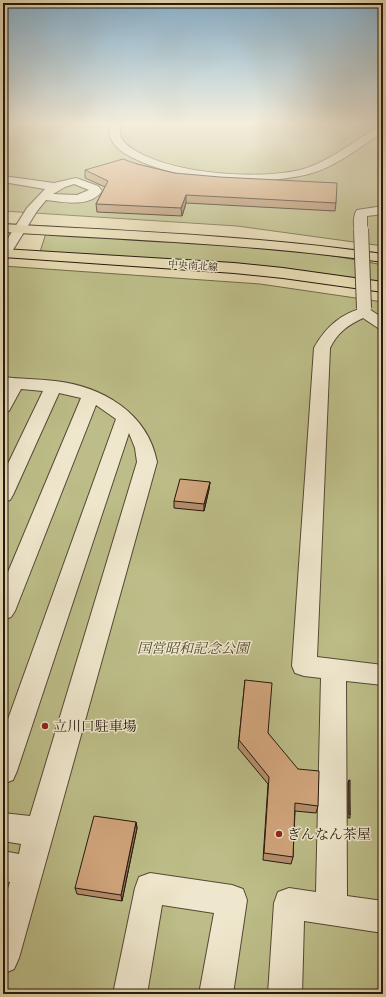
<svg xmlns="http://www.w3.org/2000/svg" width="386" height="997" font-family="Vollkorn,'Noto Serif JP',serif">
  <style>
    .green { fill: #bcbd88; stroke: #716a4a }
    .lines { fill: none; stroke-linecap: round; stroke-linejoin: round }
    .minor-casing { stroke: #564836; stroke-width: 2 }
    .major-casing { stroke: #26180d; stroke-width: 2 }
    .minor { fill: #efe7cd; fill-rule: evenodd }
    .major { fill: #e6dab2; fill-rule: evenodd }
    .minor-bridge-casing { stroke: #564836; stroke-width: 16; stroke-linecap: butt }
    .minor-bridge { stroke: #efe7cd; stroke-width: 14 }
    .wall { fill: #b58f6c; stroke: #26180d }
    .shaded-wall { fill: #937458; stroke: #26180d }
    .building { fill: #d2a67d; stroke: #26180d }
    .poi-dot { fill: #8f2418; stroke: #efe7cd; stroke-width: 1.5 }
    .labels { text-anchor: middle; stroke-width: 3; stroke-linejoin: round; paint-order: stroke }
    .far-street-label { font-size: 10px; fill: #26180d; stroke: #efe7cd }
    .near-park-label { font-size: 14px; font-style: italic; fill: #534a32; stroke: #efe7cd }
    .near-poi-label { font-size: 14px; fill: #26180d; stroke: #efe7cd; text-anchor: start }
  </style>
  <rect width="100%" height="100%" fill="#e6dab2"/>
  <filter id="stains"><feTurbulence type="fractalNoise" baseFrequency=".005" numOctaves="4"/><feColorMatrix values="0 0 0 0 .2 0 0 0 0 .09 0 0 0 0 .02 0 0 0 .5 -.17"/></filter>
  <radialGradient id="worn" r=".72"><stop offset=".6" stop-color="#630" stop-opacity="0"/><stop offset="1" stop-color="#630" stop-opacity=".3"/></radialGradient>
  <path class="green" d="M3,123H383V246L237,226L3,211Z
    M46,233C158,240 272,242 383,265V283L40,252Z
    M3,266L260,284L383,302V994H3Z"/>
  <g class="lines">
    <g class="minor-casing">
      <path id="minor" d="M3,123H11L7,128L3,129Z
        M112,123H122C116,137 124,144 136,151C175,174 256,180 300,170C327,163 355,141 379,126L383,125V132C357,149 331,171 300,176C247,186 171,181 124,153C114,146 105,135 112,123Z
        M3,176L54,183L76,178L98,186L102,191C90,208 64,202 46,200L37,211L8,258L3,259V246L27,208L45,189L3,182ZM74,184L89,190L77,195L53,194L65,187Z
        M383,206V214L367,216V229L366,232H356C353,227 353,215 357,210Z
        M364,308L369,309L383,318V330L378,328L363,318C348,325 337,333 330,348L317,657L383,665V685L346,681L347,896L383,901V933L304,921L302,994H268L274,903L278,892L289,888L316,892L321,678L304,676L295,673L292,666L314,348C325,328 341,313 364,308Z
        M3,377C20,379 38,379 55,381C102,386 148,413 157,462L19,958L14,969L3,974V905L10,882L3,881V851L19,854L21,844L3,841V813L30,816L137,462L135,448L129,433L17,771L13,780L3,784V733L116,419L96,405L15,611L11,617L3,620V584L81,398L59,393L13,495L10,500L3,502V474L43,391L21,389L9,411L3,412V390L4,387H3Z
        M150,873L232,885L243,889L247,900L233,994H199L214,913L162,905L147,994H113L135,888L139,877Z"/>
    </g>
    <g class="major-casing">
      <path id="major" d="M3,224C130,231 257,236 383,254V262C257,244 130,240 3,232Z
        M3,249L234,263L283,268L383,282V292L283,278L234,273L3,257Z"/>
    </g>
    <use href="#minor" class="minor"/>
    <use href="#major" class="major"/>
    <g class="minor-bridge-casing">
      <path id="minor-bridge" d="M361,229L364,308"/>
    </g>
    <use href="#minor-bridge" class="minor-bridge"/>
  </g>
  <path class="wall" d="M137,164L174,173L336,203L335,211L186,203L182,216L97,212L96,204L105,187L85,178V170Z
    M210,482L209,489L204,511L174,508V501Z
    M245,680L268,733L318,806L316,813L295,811L293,857L291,864L263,860L268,784L238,748Z
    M349,780L350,815V818H348V783Z
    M136,822L137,828L122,901L77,894L75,888Z"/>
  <path class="shaded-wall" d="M186,195V203L182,216L181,208Z
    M210,482L209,489L204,511V504Z
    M136,822L137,828L122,901L121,895Z"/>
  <path class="building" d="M123,159L137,164L174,173L220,177L337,183L336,203L186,195L181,208L96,204L108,181L85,170Z
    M180,479L210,482L204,504L174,501Z
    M245,680L272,683L268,733L298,769L319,771L318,806L295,803L293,857L264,853L269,777L239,740Z
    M349,780H350V815L349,814Z
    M94,816L136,822L121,895L75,888Z"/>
  <linearGradient id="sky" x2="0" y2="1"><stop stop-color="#89b6d4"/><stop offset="0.47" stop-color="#f4eedc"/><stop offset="1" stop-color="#f4eedc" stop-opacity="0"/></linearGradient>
  <rect width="386" height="262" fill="url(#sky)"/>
  <g class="poi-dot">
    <circle cx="45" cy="726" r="4"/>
    <circle cx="279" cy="834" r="4"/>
  </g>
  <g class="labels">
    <g class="far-street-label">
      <text transform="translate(193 265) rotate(4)" y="4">中央南北線</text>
    </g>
    <g class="near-park-label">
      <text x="193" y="653">国営昭和記念公園</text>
    </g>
    <g class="near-poi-label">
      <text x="53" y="731">立川口駐車場</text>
      <text x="287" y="839">ぎんなん茶屋</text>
    </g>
  </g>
  <rect width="386" height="997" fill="none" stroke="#e6dab2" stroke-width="16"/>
  <rect x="4" y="4" width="378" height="989" fill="none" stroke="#26180d" stroke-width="2"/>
  <rect x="8" y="8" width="370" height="981" fill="none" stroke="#26180d"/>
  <rect width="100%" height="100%" filter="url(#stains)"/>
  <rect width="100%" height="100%" fill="url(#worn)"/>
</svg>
